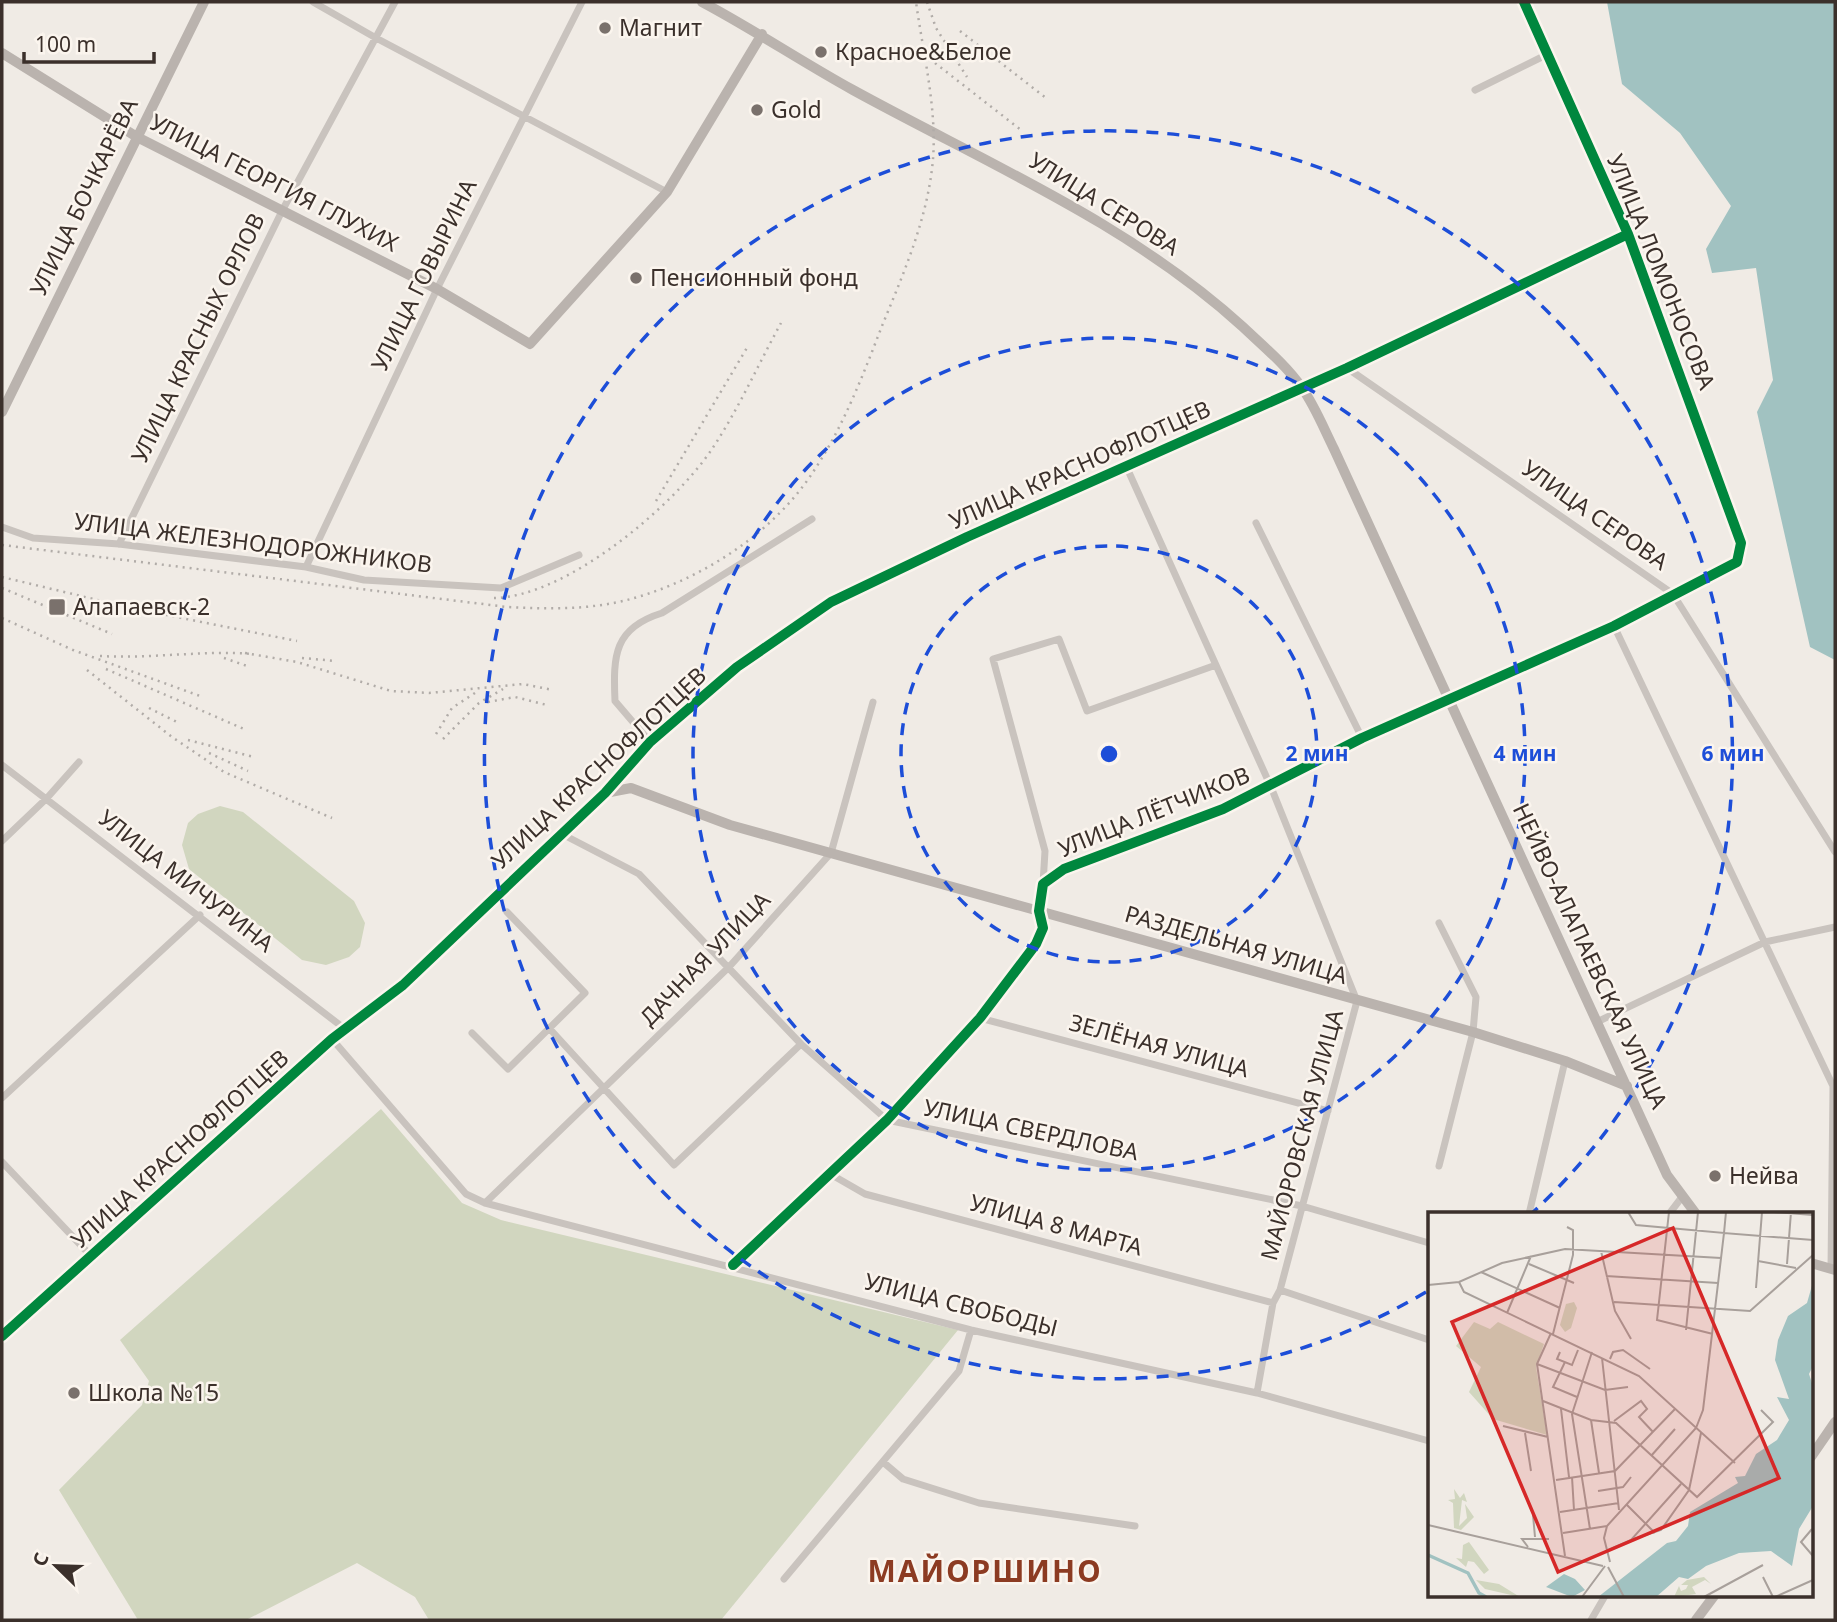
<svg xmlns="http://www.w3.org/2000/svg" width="1837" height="1622" font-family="'Noto Sans',sans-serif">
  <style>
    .green { fill: #d1d6bf }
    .water { fill: #a1c2c1 }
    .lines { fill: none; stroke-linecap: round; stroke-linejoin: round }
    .street { stroke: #c9c3be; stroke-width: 7 }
    .secondary { stroke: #bab3ae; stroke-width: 10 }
    .rail { stroke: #b1aca8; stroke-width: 2.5; stroke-dasharray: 2 5; stroke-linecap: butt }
    .cycleway-casing { stroke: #fbf5ee; stroke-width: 15 }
    .cycleway { stroke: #00873e; stroke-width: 10 }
    .ring { fill: none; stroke: #1d4ed8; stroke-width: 3.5; stroke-dasharray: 12 9 }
    .poi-dot { fill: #7a716c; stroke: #fbf5ee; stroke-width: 2.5 }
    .labels { text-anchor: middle; stroke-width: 5; stroke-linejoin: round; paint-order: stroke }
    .poi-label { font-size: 23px; fill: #3b302b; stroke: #fbf5ee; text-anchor: start }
    .street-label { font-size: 23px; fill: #3b302b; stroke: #fbf5ee }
    .district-label { font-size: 30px; font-weight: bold; letter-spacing: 2px; fill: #8c3b22; stroke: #fbf5ee }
    .inset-river { fill: none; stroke: #a1c2c1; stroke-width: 3.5 }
    .inset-road { fill: none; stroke: #a8a09b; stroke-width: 2 }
    .view { fill: #d62828; fill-opacity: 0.15; stroke: #d62828; stroke-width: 3.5 }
    .inset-edge { fill: none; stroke: #3b302b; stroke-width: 3.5 }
    .centre { fill: #1d4ed8; stroke: #fbf5ee; stroke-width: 3.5 }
    .ring-label { font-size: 21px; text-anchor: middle; font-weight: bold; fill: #1d4ed8; stroke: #fbf5ee; stroke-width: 5; stroke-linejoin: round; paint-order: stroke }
  </style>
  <rect width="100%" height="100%" fill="#f0ebe5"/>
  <path class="green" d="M220,806L243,812L354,901L365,923L360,947L349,957L326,965L302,960L189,869L182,845L188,823L198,814Z
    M381,1109L462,1203L501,1220L958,1330L721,1620H429L415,1597L357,1563L246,1620H138L59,1490L142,1405L149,1381L120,1340Z"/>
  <path class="water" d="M1607,2H1835V660L1810,647L1757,412L1773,380L1756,268L1712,273L1706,249L1731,206L1680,133L1622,84Z"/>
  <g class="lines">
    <path class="street" d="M313,2L376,38L667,192
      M1475,90L1548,54
      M1347,368L1673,594L1835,852
      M1302,388L1628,234
      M1127,468L1271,787L1357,1001L1280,1290L1273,1303L1257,1393
      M1256,523L1362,738
      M2,527L33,538L119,544L306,567L364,580L501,588L579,555
      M119,544L282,211L395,2
      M306,567L437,289L582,2
      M1614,626L1833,1086L1831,1269
      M650,742L615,701C613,655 614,628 662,613L812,519
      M2,765L345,1029
      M560,833L639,874L801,1044L887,1120L1302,1206L1429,1243
      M2,841L47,798L79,762
      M1043,884L1045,851L993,659L1059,639L1087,711L1216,665
      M1439,923L1476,997L1473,1032L1439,1166
      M980,1018L1328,1111
      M1599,1021L1765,942L1835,927
      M549,1028L674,1165L801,1044
      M472,1033L508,1069L585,993L507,912
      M332,1039L466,1194L485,1203L971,1330L1257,1393L1429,1441
      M2,1098L200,915
      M2,1162L92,1257
      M832,1175L865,1194L1273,1303
      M485,1203L729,967L831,853L873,702
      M1529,1214L1565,1061
      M1669,1214L1682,1197
      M733,1265L887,1120L980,1018L1036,944L1043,928L1039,911L1043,884L1064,869L1223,809L1362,738L1614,626L1737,562L1741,543L1628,234L1524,2
      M1280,1290L1429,1340
      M883,1462L903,1479L979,1503L1135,1526
      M784,1579L959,1371L971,1330
      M1591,1620L1605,1596"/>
    <path class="secondary" d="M702,2C753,29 802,62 853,90C986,163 1129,223 1243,327C1263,346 1286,365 1302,388C1315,406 1324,429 1334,449L1667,1175L1696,1214
      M2,53L137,137L437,289L530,344L667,192L762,34
      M2,412L204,2
      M605,793L631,788L730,825L1473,1032L1565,1061L1627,1086
      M1811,1263L1835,1270
      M2,1336L332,1039L403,985L605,793L650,742L737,667L831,602L967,537L1302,388
      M1811,1457L1835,1422
      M1696,1620L1714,1596"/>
    <path class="rail" d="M927,2L936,28L967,77
      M960,31L1046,98
      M935,63L1021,130
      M656,501L748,346
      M2,545L507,607C546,609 584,610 623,601C697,583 774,534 815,469C844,425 863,375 882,326C904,272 928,218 933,159C937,108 923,53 916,2
      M2,577L131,608L297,641
      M2,588L112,634
      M494,598C566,597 673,507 712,449C738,410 758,365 781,323
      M2,618L73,650L200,696
      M245,653L297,662L391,691L429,693L523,684L553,690
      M100,656C151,659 202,650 253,654
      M224,658L250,667
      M302,658L336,661
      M106,669L244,729
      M87,670L172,737L224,772L332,818
      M488,702L515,697L547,705
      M149,708L179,723
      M436,734L452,708L478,691
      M443,739L479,703L503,689
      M188,740L254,757
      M209,753L248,771"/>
    <g class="cycleway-casing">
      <path id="cycleway" d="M733,1265L887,1120L980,1018L1036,944L1043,928L1039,911L1043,884L1064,869L1223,809L1362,738L1614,626L1737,562L1741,543L1628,234L1524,2
        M2,1336L332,1039L403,985L605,793L650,742L737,667L831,602L967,537L1347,368L1628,234"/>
    </g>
    <use href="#cycleway" class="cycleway"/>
  </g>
  <g class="ring">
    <circle cx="1109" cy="754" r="208"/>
    <circle cx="1109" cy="754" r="416"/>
    <path d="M1426 1292A624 624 0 1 1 1531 1214"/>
  </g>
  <g class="poi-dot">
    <circle cx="605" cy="28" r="7"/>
    <circle cx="821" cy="52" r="7"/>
    <circle cx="757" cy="110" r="7"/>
    <circle cx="636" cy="278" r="7"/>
    <rect x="48" y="598" width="18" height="18" rx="3.5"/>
    <circle cx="1715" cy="1176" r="7"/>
    <circle cx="74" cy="1393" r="7"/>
  </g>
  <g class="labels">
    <g class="poi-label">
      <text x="619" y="36">Магнит</text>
      <text x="835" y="60">Красное&amp;Белое</text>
      <text x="771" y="118">Gold</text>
      <text x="650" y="286">Пенсионный фонд</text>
      <text x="73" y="615">Алапаевск-2</text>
      <text x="1729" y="1184">Нейва</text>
      <text x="88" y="1401">Школа №15</text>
    </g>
    <g class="street-label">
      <text transform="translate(274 183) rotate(27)" y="8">УЛИЦА ГЕОРГИЯ ГЛУХИХ</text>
      <text transform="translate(84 197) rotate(-64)" y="8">УЛИЦА БОЧКАРЁВА</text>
      <text transform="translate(1104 204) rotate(32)" y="8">УЛИЦА СЕРОВА</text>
      <text transform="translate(1661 272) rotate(68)" y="8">УЛИЦА ЛОМОНОСОВА</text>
      <text transform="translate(424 275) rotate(-64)" y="8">УЛИЦА ГОВЫРИНА</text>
      <text transform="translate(198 338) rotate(-64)" y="8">УЛИЦА КРАСНЫХ ОРЛОВ</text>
      <text transform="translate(1080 465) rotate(-24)" y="8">УЛИЦА КРАСНОФЛОТЦЕВ</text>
      <text transform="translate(1595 515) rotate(35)" y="8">УЛИЦА СЕРОВА</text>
      <text transform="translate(253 543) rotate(7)" y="8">УЛИЦА ЖЕЛЕЗНОДОРОЖНИКОВ</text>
      <text transform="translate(599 768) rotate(-43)" y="8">УЛИЦА КРАСНОФЛОТЦЕВ</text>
      <text transform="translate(1154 812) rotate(-22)" y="8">УЛИЦА ЛЁТЧИКОВ</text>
      <text transform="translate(186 881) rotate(38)" y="8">УЛИЦА МИЧУРИНА</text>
      <text transform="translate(1236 945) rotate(16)" y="8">РАЗДЕЛЬНАЯ УЛИЦА</text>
      <text transform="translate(1590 956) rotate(65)" y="8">НЕЙВО-АЛАПАЕВСКАЯ УЛИЦА</text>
      <text transform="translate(705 959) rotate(-46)" y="8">ДАЧНАЯ УЛИЦА</text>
      <text transform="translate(1159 1046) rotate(15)" y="8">ЗЕЛЁНАЯ УЛИЦА</text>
      <text transform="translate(1031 1130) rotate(12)" y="8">УЛИЦА СВЕРДЛОВА</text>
      <text transform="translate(1302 1135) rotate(-75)" y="8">МАЙОРОВСКАЯ УЛИЦА</text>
      <text transform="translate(180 1149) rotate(-42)" y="8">УЛИЦА КРАСНОФЛОТЦЕВ</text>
      <text transform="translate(1056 1225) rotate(15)" y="8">УЛИЦА 8 МАРТА</text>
      <text transform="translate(961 1305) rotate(14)" y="8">УЛИЦА СВОБОДЫ</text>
    </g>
    <g class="district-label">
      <text x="985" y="1582">МАЙОРШИНО</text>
    </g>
  </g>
  <g transform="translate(1428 1212)">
    <rect width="385" height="385" fill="#f0ebe5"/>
    <path d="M146,90L149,96L143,116L137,120L132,113L138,92ZM46,110L62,117L70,110L116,132L108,155L119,223L65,207L41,180L53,155L28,134ZM26,277L32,286L36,281L39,290L34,288L31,314L39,306L37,292L46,305L33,318L26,316L25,291L20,288L27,287ZM41,330L61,358L56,362L46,350L40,349L38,355L28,346L34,347L35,333ZM276,365L283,372L277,368L264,375L268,382L246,385L251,374L253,379L258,377L260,373H253L259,368ZM48,368L71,372L92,385L57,377Z" fill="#d1d6bf"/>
    <path d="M385,70V154L381,162L385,174V294L371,317L364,354L343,339L311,341L278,354L260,367L251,365L228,385H170L239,331L248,329L260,314L262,300L310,271L307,265L317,264L328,242L349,228L361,208L349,185L361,187L347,148L350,128L360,104L379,91ZM136,362L147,367L157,378L144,385L118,375Z" fill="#a1c2c1"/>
    <path class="inset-river" d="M0,343L40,361L51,381L58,385"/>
    <path class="inset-road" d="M200,0L208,13L296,21L298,0M241,0L229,108L285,122M346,0L385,3M173,39L187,99L203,127M330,49L368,56M101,52L146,71M359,52L363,0M53,60L132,96M178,64L290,71M31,70L36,80L211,164L307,251M0,73L31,70L74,51L137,37L293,46M328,76L334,0M186,90L322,99L385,43M79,101L103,44M258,118L270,0M123,121L109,152L137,344M125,122L145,43V18L139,15M132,140L129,147L144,153L150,138M174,146L191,298M182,147L185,140L195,138L222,157M137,150L125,175L149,185M109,152L177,178L200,175M115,189L163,208L188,211L269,285L345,210L333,198M133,197L141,265M163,208L171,261M186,209L213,189L219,197L211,205L225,220M75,214L120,225M97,221L103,259M223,244L247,217M144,265L146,298M128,268L187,259L247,197M170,279L195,275L203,265M199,293L227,321M132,300L191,291M105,303L107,325M0,313L175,354M162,317L144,202L164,140M384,317L373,330L385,344M135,321L179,314M203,328L233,318L261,278L273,221M100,335L94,327H121M180,338L203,328L253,272M182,350L176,326L179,314L268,216L275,198L296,21L385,28M180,355L196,385M335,365L345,385M154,385L177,354M276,385L335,353M347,385L385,368"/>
    <path class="view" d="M245,16L351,266L130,360L24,110Z"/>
    <rect width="385" height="385" class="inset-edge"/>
  </g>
  <circle cx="1109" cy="754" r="10" class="centre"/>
  <g class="ring-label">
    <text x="1317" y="761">2 мин</text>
    <text x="1525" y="761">4 мин</text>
    <text x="1733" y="761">6 мин</text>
  </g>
  <rect width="1837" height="1622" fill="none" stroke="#3b302b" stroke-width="7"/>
  <g transform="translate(56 1566) rotate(293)" stroke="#fbf5ee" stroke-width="5" paint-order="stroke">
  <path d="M0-5L12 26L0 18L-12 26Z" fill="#3b302b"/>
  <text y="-10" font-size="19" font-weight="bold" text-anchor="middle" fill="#3b302b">С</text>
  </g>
  <path d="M24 52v10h130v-10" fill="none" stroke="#3b302b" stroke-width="3.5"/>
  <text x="35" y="52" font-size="21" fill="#3b302b" stroke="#fbf5ee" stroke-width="5" paint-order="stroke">100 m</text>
</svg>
